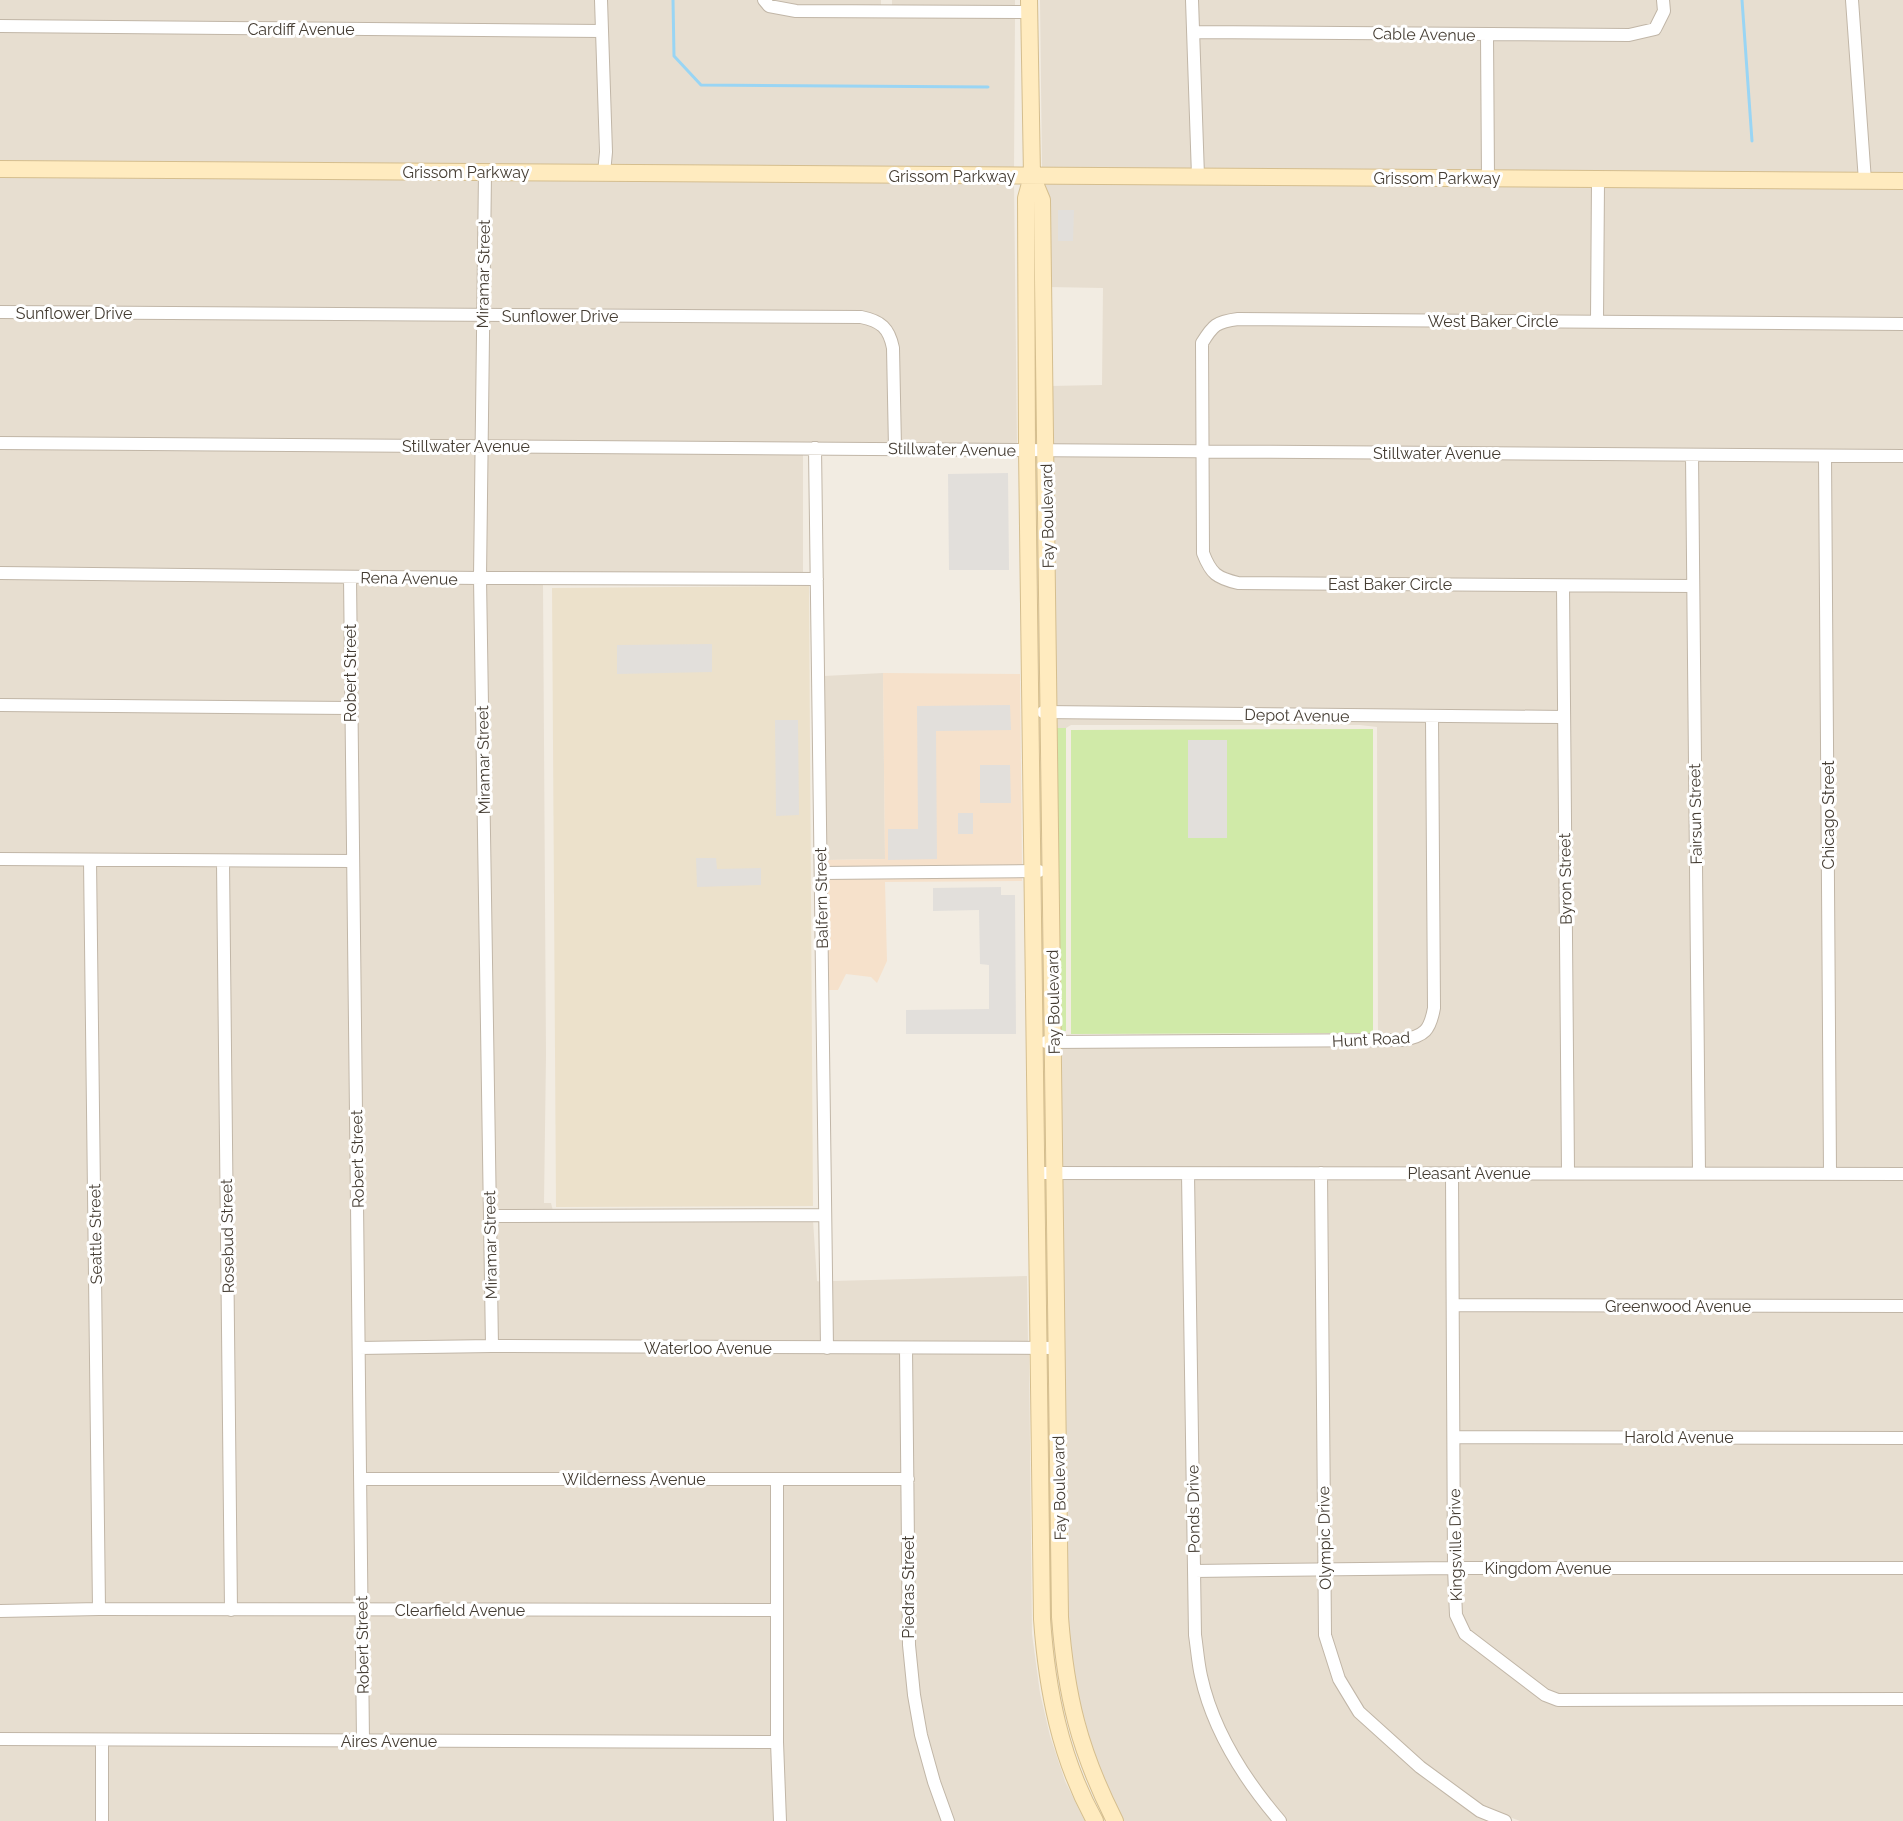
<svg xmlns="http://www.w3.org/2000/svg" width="1903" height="1821" font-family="Raleway,sans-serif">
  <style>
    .residential { fill: #e7ded0 }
    .commercial { fill: #f6e1cb }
    .education { fill: #ece1cb }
    .green { fill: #d0eaa8 }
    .parking { fill: #e2dfdb }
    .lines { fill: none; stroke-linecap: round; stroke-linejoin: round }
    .stream { stroke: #99d5f4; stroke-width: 3 }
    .street-casing { stroke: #c1b6a7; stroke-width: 14 }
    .secondary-casing { stroke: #d5be8e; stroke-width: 18 }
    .street { stroke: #fff; stroke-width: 12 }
    .secondary { stroke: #ffebbf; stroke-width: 16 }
    .labels { text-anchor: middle; stroke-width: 6; stroke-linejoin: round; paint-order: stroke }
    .street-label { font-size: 16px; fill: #443c32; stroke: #fff }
  </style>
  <rect width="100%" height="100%" fill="#f2ece2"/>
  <path class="residential" d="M0,0H596V26L0,21Z
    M607,0H757L765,9L1015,17L1014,171L610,168Z
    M771,0H881V6H796Z
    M892,0H1015V7L892,6Z
    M1040,0H1187L1192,172L1042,171Z
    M1198,0H1657L1658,10L1651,24L1628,30L1198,27Z
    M1668,0H1846L1859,176L1494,174L1492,40L1658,35L1662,32Z
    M1858,0H1903V176H1870Z
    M0,31L597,36L599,168L0,164Z
    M1199,37L1481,40L1483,174L1204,172Z
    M0,174L479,178L477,311L0,307Z
    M491,178L1014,181L1017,445L901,444L899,347L891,325L875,315L861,312L489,311Z
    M1042,181L1592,185L1591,316L1238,314L1222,316L1207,324L1197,340V446L1052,445L1050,386L1102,385L1103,288L1048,287Z
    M1603,185L1903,186V319L1603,316Z
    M0,317L477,321L476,441L0,438Z
    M488,321L860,322L882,330L888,349L890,443L487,441Z
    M1238,324L1903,329V451L1208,446L1207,344L1216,330L1224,326Z
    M0,448L476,451L475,573L0,568Z
    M487,451L803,453V574L486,573Z
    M1052,455L1197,456V553L1203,570L1219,584L1238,588L1558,591V712L1056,708Z
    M1208,456L1687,460V581L1239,578L1224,575L1213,566L1208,552Z
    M1698,460L1819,461L1825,1168H1705Z
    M1830,461H1903V1169H1836Z
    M0,578L345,582L344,703L0,700Z
    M356,582L475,583L486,1342L365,1343Z
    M486,583H552L543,585L546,1055L544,1203H551L553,1211H495Z
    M1569,591H1688L1693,1168L1574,1167Z
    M883,673L885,859L826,860L824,676Z
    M0,710L345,713L347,856L0,854Z
    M1056,717L1427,722L1429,1008L1426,1020L1422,1027L1413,1033L1378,1035L1377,727L1360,725H1071L1066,728H1057Z
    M1438,722H1558L1562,1167L1060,1168L1059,1046L1402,1045L1419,1042L1431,1033L1437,1023L1440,1008Z
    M0,864L84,865L94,1604L0,1606Z
    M96,865L217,866L225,1605L105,1604Z
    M347,866L356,1605H236L228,867Z
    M1060,1178L1183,1179L1189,1635L1211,1725L1230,1762L1252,1796L1273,1821H1124L1091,1756L1068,1651Z
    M1315,1178L1318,1565L1199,1566L1194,1179Z
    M1326,1178H1446L1449,1563L1329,1565Z
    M1458,1178L1903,1179V1301L1458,1300Z
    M495,1220H813L817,1281L821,1282L822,1343L497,1342Z
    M1027,1276L1028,1343H833L832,1281Z
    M1459,1310L1903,1311V1433L1460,1432Z
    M492,1351L900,1353L902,1474H365V1353Z
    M912,1353H1029L1032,1634L1040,1693L1050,1736L1065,1781L1085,1821H954L940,1781L927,1734L919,1695L914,1645Z
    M1460,1442L1903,1443V1563H1460Z
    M365,1484H771V1605H368Z
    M783,1484H902L903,1645L908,1696L916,1736L942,1821H785L783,1742Z
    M1449,1573L1451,1615L1541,1699L1903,1704V1821H1520L1483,1807L1424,1763L1364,1709L1344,1677L1331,1634L1330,1574Z
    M1460,1573H1903V1694L1559,1695L1548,1691L1470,1631L1462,1614Z
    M1318,1574L1320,1636L1354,1714L1492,1821H1287L1261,1791L1240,1758L1222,1722L1206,1676L1201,1634L1199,1576Z
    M99,1613L357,1615L358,1736L0,1734V1615Z
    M368,1615H771L772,1737L369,1736Z
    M0,1744L96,1745V1821H0Z
    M107,1745L772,1747L774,1821H107Z"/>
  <path class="commercial" d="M883,673L1020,674L1022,867L826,868V860L885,859Z
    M1022,876V881L885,882L887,961L877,983L871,977L846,974L838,990H828L826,878Z"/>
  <path class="education" d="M809,586L813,1206L556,1207L552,588Z"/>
  <path class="green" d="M1057,728H1066V1031H1059Z
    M1373,729V1033L1071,1034V730Z"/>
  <path class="parking" d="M1058,210H1074L1073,241H1058Z
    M1008,473L1009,570H949L948,474Z
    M712,644V672L617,674V645Z
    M1010,705L1011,730L936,731L937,859L888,860V829H918L917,706Z
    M775,720H798L799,815L776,816Z
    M1188,740H1227V838H1188Z
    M980,765H1010L1011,803H980Z
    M958,813H973V834H958Z
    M696,858H716L717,869L761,868V885L697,887Z
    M1001,887V895H1015L1016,1034H906V1010L989,1009V965L980,964L979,910L933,911V888Z"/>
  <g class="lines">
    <path class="stream" d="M673,0L674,56L701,85L988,87
      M1742,0L1752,141"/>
    <g class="street-casing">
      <path id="street" d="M601,0L606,152L604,173
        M764,0L769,6L796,11L1029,12
        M1192,0L1198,176
        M1852,0L1865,181
        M0,26L602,31
        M1193,32L1629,35L1655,29L1664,11L1663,0
        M1487,35L1488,178
        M485,173L480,578L492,1346
        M0,312L861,317C881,321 889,328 893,348L895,448
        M1597,321L1598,181
        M0,443L1903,456
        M815,448L827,1348
        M1692,455L1699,1173
        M1825,456L1830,1173
        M0,573L480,578L817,579
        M350,577L363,1741
        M1563,586L1568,1172
        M1693,586L1238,583C1217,578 1211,574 1203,553L1202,343C1213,325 1216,322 1238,319L1903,324
        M0,705L350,708
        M1043,712L1563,717
        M0,859L353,861
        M90,860L99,1609
        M223,862L231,1610
        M821,873L1039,871
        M1046,1042L1402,1040C1425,1036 1430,1030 1434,1008L1432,717
        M1035,1173L1903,1174
        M1321,1173L1325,1635L1339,1679L1359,1712L1420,1767L1480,1811L1505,1821
        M1188,1174L1195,1635C1197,1648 1198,1663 1201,1676C1213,1731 1244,1779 1280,1821
        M1452,1174L1454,1568L1456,1615L1465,1634L1545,1695L1558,1700L1903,1699
        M490,1216L825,1215
        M1453,1305L1903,1306
        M359,1348L492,1346L1057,1348
        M906,1348L909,1645L914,1695L921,1735L934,1782L948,1821
        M1455,1437L1903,1438
        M360,1479H908
        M777,1479V1742L780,1821
        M1194,1571L1454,1568H1903
        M0,1611L99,1609L776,1610
        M0,1739L777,1742
        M102,1740V1821"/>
    </g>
    <g class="secondary-casing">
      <path id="secondary" d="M1029,0L1032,176L1026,198L1027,450L1042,1619C1047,1690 1060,1758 1095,1821
        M0,169L1903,181
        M1032,176L1042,200L1060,1617C1066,1696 1079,1750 1115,1821"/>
    </g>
    <use href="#street" class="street"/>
    <use href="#secondary" class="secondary"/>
  </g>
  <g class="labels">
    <g class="street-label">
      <text x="301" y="35">Cardiff Avenue</text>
      <text transform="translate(1424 34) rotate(1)" y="6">Cable Avenue</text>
      <text x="466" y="178">Grissom Parkway</text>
      <text x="952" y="182">Grissom Parkway</text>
      <text x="1437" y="184">Grissom Parkway</text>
      <text transform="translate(483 274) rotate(-89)" y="6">Miramar Street</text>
      <text x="74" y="319">Sunflower Drive</text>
      <text x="560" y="322">Sunflower Drive</text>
      <text x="1493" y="327">West Baker Circle</text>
      <text x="466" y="452">Stillwater Avenue</text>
      <text transform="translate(952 449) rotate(1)" y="6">Stillwater Avenue</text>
      <text x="1437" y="459">Stillwater Avenue</text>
      <text transform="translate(1047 516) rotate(-91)" y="6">Fay Boulevard</text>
      <text transform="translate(409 578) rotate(1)" y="6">Rena Avenue</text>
      <text x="1390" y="590">East Baker Circle</text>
      <text transform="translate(350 673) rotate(-90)" y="6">Robert Street</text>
      <text transform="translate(1297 715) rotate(1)" y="6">Depot Avenue</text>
      <text transform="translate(483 760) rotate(-91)" y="6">Miramar Street</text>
      <text transform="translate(1695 814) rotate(-91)" y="6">Fairsun Street</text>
      <text transform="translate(1828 815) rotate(-90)" y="6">Chicago Street</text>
      <text transform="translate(1565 879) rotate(-91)" y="6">Byron Street</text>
      <text transform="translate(821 898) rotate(-91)" y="6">Balfern Street</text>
      <text transform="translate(1053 1002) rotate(-91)" y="6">Fay Boulevard</text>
      <text transform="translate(1371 1039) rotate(-3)" y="6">Hunt Road</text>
      <text transform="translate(357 1159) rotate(-91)" y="6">Robert Street</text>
      <text x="1469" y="1179">Pleasant Avenue</text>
      <text transform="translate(95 1234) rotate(-91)" y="6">Seattle Street</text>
      <text transform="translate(227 1236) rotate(-91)" y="6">Rosebud Street</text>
      <text transform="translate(490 1245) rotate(-91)" y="6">Miramar Street</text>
      <text x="1678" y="1312">Greenwood Avenue</text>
      <text x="708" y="1354">Waterloo Avenue</text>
      <text x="1679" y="1443">Harold Avenue</text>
      <text x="634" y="1485">Wilderness Avenue</text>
      <text transform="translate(1059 1488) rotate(-91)" y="6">Fay Boulevard</text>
      <text transform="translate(1193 1509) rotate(-91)" y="6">Ponds Drive</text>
      <text transform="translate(1324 1538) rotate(-91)" y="6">Olympic Drive</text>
      <text transform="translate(1455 1545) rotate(-91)" y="6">Kingsville Drive</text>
      <text x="1548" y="1574">Kingdom Avenue</text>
      <text transform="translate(908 1587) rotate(-90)" y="6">Piedras Street</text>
      <text x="460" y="1616">Clearfield Avenue</text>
      <text transform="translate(362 1645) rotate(-91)" y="6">Robert Street</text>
      <text x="389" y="1747">Aires Avenue</text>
    </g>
  </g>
</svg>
